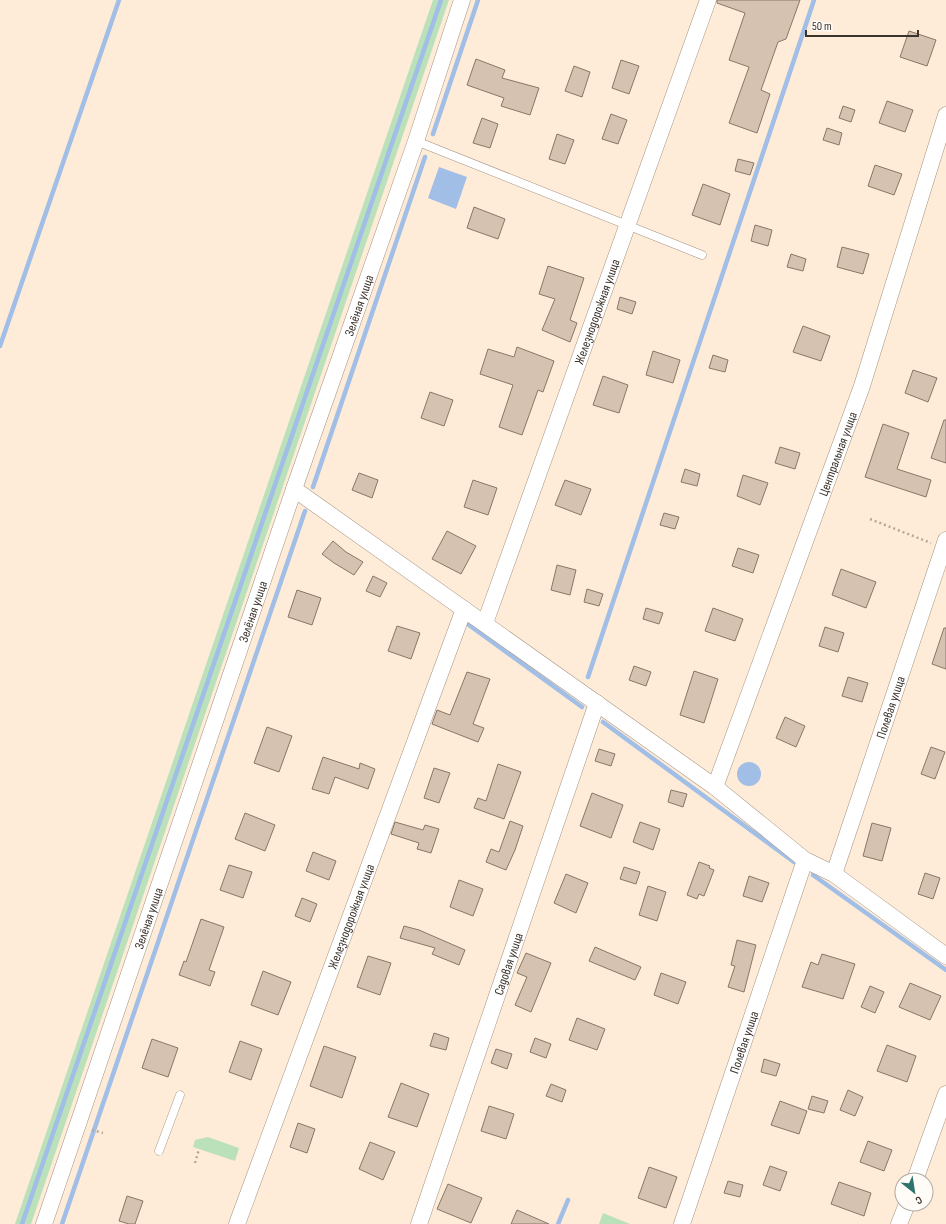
<svg xmlns="http://www.w3.org/2000/svg" width="946" height="1224" font-family="'Sofia Sans Condensed',sans-serif">
  <style>
    .green { fill: #bbe1bb }
    .water { fill: #a1bee6 }
    .lines { fill: none; stroke-linecap: round; stroke-linejoin: round }
    .stream { stroke: #a1bee6; stroke-width: 4.5 }
    .building { fill: #d6c2b1; stroke: #897767 }
    .lane-casing { stroke: #a49381; stroke-width: 9 }
    .street-casing { stroke: #a49381; stroke-width: 17 }
    .path { stroke: #b6a899; stroke-width: 2.5; stroke-dasharray: 2 3; stroke-linecap: butt }
    .lane { stroke: #fff; stroke-width: 8 }
    .street { stroke: #fff; stroke-width: 16 }
    .labels { text-anchor: middle; stroke-width: 3.5; stroke-linejoin: round; paint-order: stroke }
    .street-label { font-size: 13px; fill: #3b342d; stroke: #fffbf7 }
  </style>
  <rect width="100%" height="100%" fill="#feebd8"/>
  <path class="green" d="M433,0H449L31,1224H15Z
    M208,1137L239,1148L235,1161L193,1147L195,1140Z
    M603,1213L630,1224H599Z"/>
  <path class="water" d="M439,167L467,177L456,209L428,198Z
    M737 774a12 12 0 1 1 24 0a12 12 0 1 1-24 0Z"/>
  <g class="lines">
    <path class="stream" d="M433,134L478,0
      M0,346L119,0
      M313,487L425,157
      M469,625L582,707
      M588,677L814,0
      M603,722L794,862
      M813,875L946,970
      M22,1224L441,0
      M62,1224L305,511
      M558,1224L568,1200"/>
  </g>
  <path class="building" d="M717,0H800L786,39L778,42L761,90L770,94L757,133L729,123L749,67L729,60L745,13L717,3Z
    M909,31L936,40L927,66L900,57Z
    M476,59L505,70L502,78L539,88L530,115L501,106L504,98L467,85Z
    M621,60L639,66L629,94L612,88Z
    M574,66L590,72L582,97L565,91Z
    M887,101L913,110L905,132L879,123Z
    M843,106L855,110L851,122L839,118Z
    M611,114L627,120L618,144L602,139Z
    M482,118L498,124L490,148L473,143Z
    M827,128L842,133L839,145L823,140Z
    M557,134L574,140L565,164L549,159Z
    M738,159L754,163L750,175L735,171Z
    M875,165L902,174L894,195L868,186Z
    M703,184L730,194L720,225L692,215Z
    M474,207L505,219L498,239L467,228Z
    M755,225L772,230L768,246L751,241Z
    M842,247L869,254L863,274L837,267Z
    M791,254L806,259L803,271L787,267Z
    M548,266L584,278L570,320L577,323L570,342L542,330L555,299L539,294Z
    M620,297L636,302L632,314L617,309Z
    M803,326L830,336L821,361L793,352Z
    M517,347L554,361L543,392L538,390L522,435L499,427L513,385L480,374L488,349L514,357Z
    M653,351L680,360L673,383L646,375Z
    M713,355L728,360L725,372L709,368Z
    M913,370L937,378L928,402L905,393Z
    M603,376L628,385L619,413L593,405Z
    M430,392L453,400L444,426L421,418Z
    M944,420H946V463L931,458Z
    M883,424L909,433L897,469L931,480L926,497L865,477Z
    M780,447L800,453L795,469L775,463Z
    M685,469L700,474L697,486L681,482Z
    M359,473L378,480L372,498L352,490Z
    M743,475L768,483L760,505L737,496Z
    M473,480L497,488L488,515L464,507Z
    M565,480L591,489L581,515L555,505Z
    M664,513L679,517L675,529L660,525Z
    M447,531L476,546L461,574L432,559Z
    M333,541L346,552L363,562L354,575L334,563L322,554Z
    M738,548L759,555L753,573L732,566Z
    M557,565L576,570L570,595L551,590Z
    M841,569L876,582L866,608L832,595Z
    M373,576L387,583L380,597L366,591Z
    M587,589L603,594L599,606L584,602Z
    M297,590L321,598L312,625L288,617Z
    M646,608L663,613L659,624L643,619Z
    M713,608L743,619L735,641L705,631Z
    M397,626L420,633L411,659L388,651Z
    M825,627L844,633L838,652L819,646Z
    M944,628H946V669L932,664Z
    M634,666L651,672L646,686L629,680Z
    M694,671L718,679L704,723L680,715Z
    M467,672L490,679L473,724L484,728L478,742L432,724L437,710L450,715Z
    M848,677L868,683L862,702L842,696Z
    M785,717L805,726L796,747L776,738Z
    M267,727L292,736L279,772L254,763Z
    M931,747L945,752L935,779L921,774Z
    M599,749L615,754L611,766L595,761Z
    M323,757L359,769L360,763L375,769L368,789L335,777L329,794L312,789Z
    M498,764L521,772L504,819L474,808L478,798L486,801Z
    M434,768L450,773L439,803L424,798Z
    M671,790L687,794L683,807L668,802Z
    M592,793L623,805L611,838L580,826Z
    M245,813L275,825L265,851L235,839Z
    M510,821L523,826L515,850L506,870L486,862L491,849L499,852Z
    M395,822L423,830L425,825L439,829L431,853L417,849L419,843L391,834Z
    M640,822L660,829L653,850L633,842Z
    M872,823L891,828L882,861L863,856Z
    M313,852L336,861L329,880L306,871Z
    M699,862L710,866L709,868L714,870L704,896L699,894L697,899L687,895Z
    M229,865L252,872L243,898L220,890Z
    M624,867L640,872L636,884L620,879Z
    M925,873L940,878L933,899L918,894Z
    M566,874L588,883L576,913L554,903Z
    M749,876L769,883L762,902L743,896Z
    M459,880L483,889L473,916L450,907Z
    M648,886L666,892L657,921L639,915Z
    M302,898L317,904L310,922L295,916Z
    M201,919L224,927L209,970L215,972L210,986L179,975L184,961L186,962Z
    M404,926L419,930L465,950L459,965L432,954L435,948L400,938Z
    M737,940L756,945L744,992L728,987L735,966L731,965Z
    M595,947L641,967L635,980L589,961Z
    M526,953L551,963L531,1012L515,1005L527,977L517,973Z
    M822,954L855,964L843,999L802,987L811,962L818,965Z
    M368,956L391,963L380,995L357,987Z
    M263,971L291,982L278,1015L251,1005Z
    M661,973L686,982L678,1004L654,995Z
    M910,983L941,996L930,1020L899,1007Z
    M870,986L884,992L875,1013L861,1007Z
    M577,1018L605,1029L597,1050L569,1040Z
    M434,1033L449,1038L446,1050L430,1046Z
    M535,1038L551,1044L546,1058L530,1052Z
    M152,1039L178,1048L168,1077L142,1068Z
    M240,1041L262,1049L251,1080L229,1072Z
    M887,1045L916,1056L907,1082L877,1071Z
    M324,1046L356,1057L342,1098L310,1086Z
    M496,1049L512,1054L507,1069L491,1063Z
    M764,1059L780,1064L776,1076L761,1072Z
    M401,1083L429,1094L417,1127L388,1117Z
    M551,1084L566,1090L562,1102L546,1096Z
    M848,1090L863,1097L855,1116L840,1110Z
    M812,1096L828,1101L824,1113L808,1109Z
    M780,1101L807,1111L799,1134L771,1125Z
    M489,1106L514,1114L506,1139L481,1131Z
    M298,1123L315,1129L307,1153L290,1147Z
    M868,1141L892,1150L884,1171L860,1162Z
    M370,1142L395,1152L383,1180L359,1169Z
    M770,1166L787,1172L780,1191L763,1185Z
    M649,1167L677,1177L666,1208L638,1198Z
    M728,1181L743,1185L740,1197L724,1193Z
    M839,1182L871,1193L864,1216L831,1204Z
    M448,1184L482,1198L471,1223L437,1209Z
    M127,1196L143,1201L135,1224H129L119,1221Z
    M517,1210L549,1224H511Z"/>
  <g class="lines">
    <g class="lane-casing">
      <path id="lane" d="M416,141L702,255
        M159,1151L180,1095"/>
    </g>
    <g class="street-casing">
      <g id="street">
        <path d="M294,489L715,787L805,860L834,874L946,956"/>
        <path id="s1" d="M485,623L708,0"/>
        <path id="s2" d="M715,787L862,386L946,115"/>
        <path id="s3" d="M834,874L946,540"/>
        <path d="M915,1180L946,1094"/>
        <path id="s4" d="M44,1224L294,489L416,141L462,0"/>
        <path id="s5" d="M237,1224L464,609"/>
        <path id="s6" d="M419,1224L597,703"/>
        <path id="s7" d="M682,1224L805,860"/>
        <path d="M899,1224L907,1204"/>
      </g>
    </g>
    <path class="path" d="M870,519L931,543
      M92,1130L103,1133
      M195,1163L199,1149"/>
    <use href="#lane" class="lane"/>
    <use href="#street" class="street"/>
  </g>
  <g class="labels">
    <g class="street-label">
      <text dy="5" stroke="none"><textPath href="#s4" startOffset="971">Зелёная улица</textPath></text>
      <text dy="5" stroke="none"><textPath href="#s1" startOffset="331">Железнодорожная улица</textPath></text>
      <text dy="5" stroke="none"><textPath href="#s2" startOffset="355">Центральная улица</textPath></text>
      <text dy="5" stroke="none"><textPath href="#s4" startOffset="647">Зелёная улица</textPath></text>
      <text dy="5" stroke="none"><textPath href="#s3" startOffset="176">Полевая улица</textPath></text>
      <text dy="5" stroke="none"><textPath href="#s5" startOffset="328">Железнодорожная улица</textPath></text>
      <text dy="5" stroke="none"><textPath href="#s4" startOffset="323">Зелёная улица</textPath></text>
      <text dy="5" stroke="none"><textPath href="#s6" startOffset="275">Садовая улица</textPath></text>
      <text dy="5" stroke="none"><textPath href="#s7" startOffset="192">Полевая улица</textPath></text>
    </g>
  </g>
  <g transform="translate(914 1192) rotate(150)"><circle r="19" fill="#fffbf7" stroke="#b1aba6"/>
  <path d="M0-3L7 15L0 10L-7 15Z" fill="#2d746c"/>
  <text y="-6" font-size="11" font-weight="bold" text-anchor="middle" fill="#3b342d">С</text>
  </g>
  <path d="M806 30v6h112v-6" fill="none" stroke="#3b342d" stroke-width="2"/>
  <text x="812" y="30" font-size="12" fill="#3b342d" stroke="#fffbf7" stroke-width="3" paint-order="stroke">50 m</text>
</svg>
